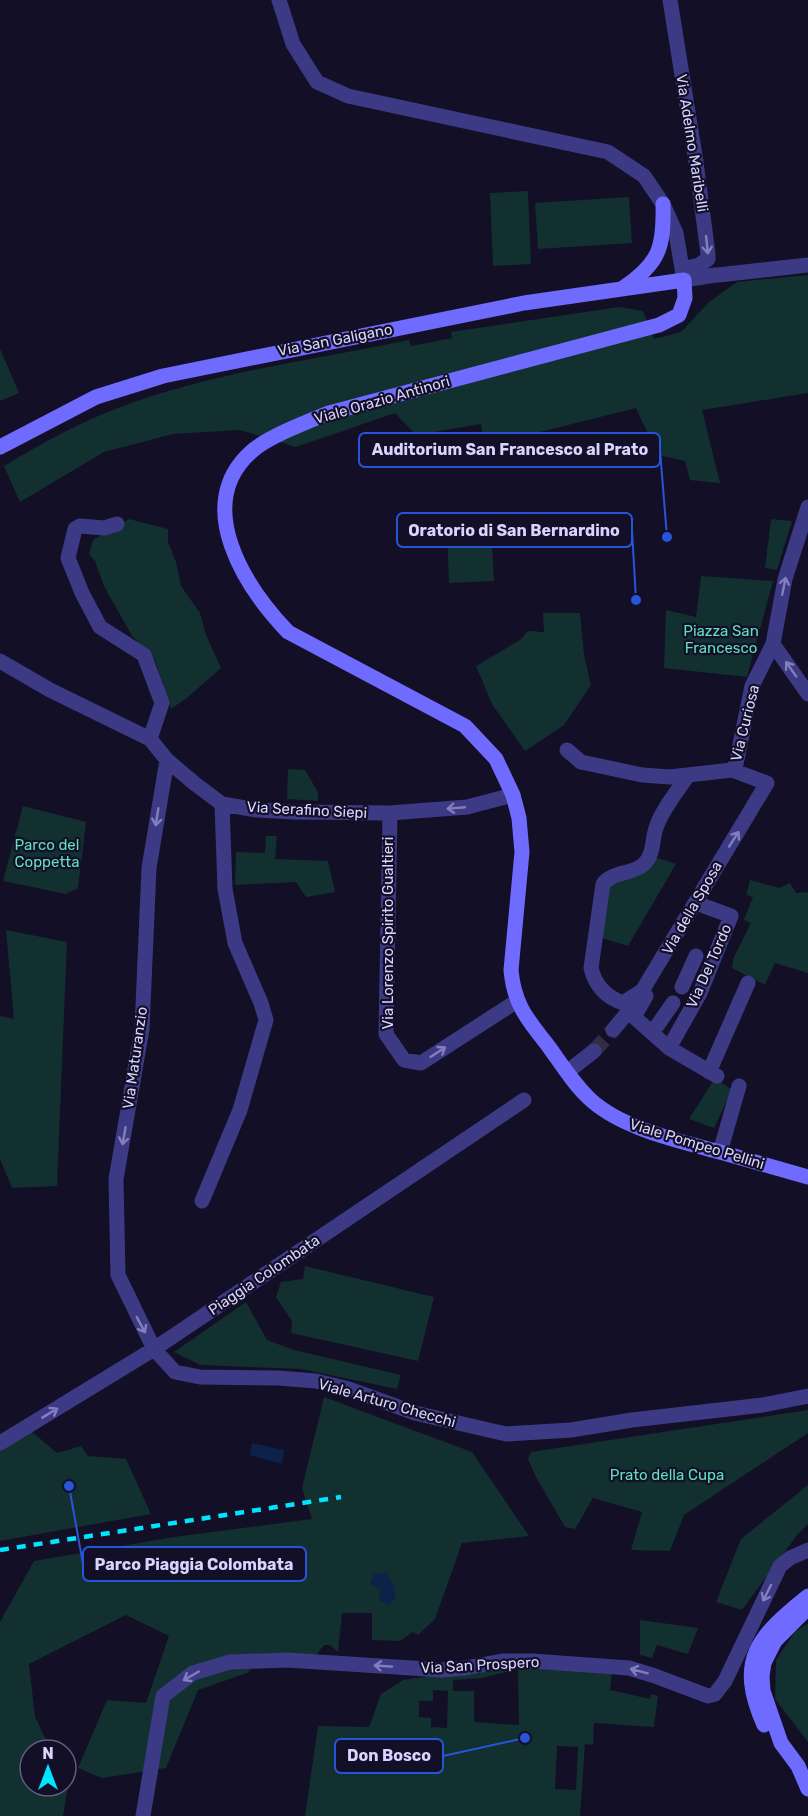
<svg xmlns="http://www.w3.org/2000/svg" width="808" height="1816" font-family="Rubik,sans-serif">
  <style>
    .green { fill: #12302f; fill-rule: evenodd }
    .water { fill: #0c2248 }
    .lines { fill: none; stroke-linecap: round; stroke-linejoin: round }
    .street-tunnel { stroke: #312d47; stroke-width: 15; stroke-dasharray: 15 8; stroke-linecap: butt }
    .street { stroke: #3d3a85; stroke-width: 15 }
    .secondary { stroke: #6f6bff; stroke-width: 15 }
    .rail { stroke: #00e5ff; stroke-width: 4.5; stroke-dasharray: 9 8; stroke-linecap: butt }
    .oneway { stroke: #837fbc }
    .labels { text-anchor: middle; stroke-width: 4.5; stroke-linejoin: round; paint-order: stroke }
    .street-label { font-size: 15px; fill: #d9d4ff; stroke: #130f26 }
    .park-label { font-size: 15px; fill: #5fe0c0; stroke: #130f26 }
    .leader { fill: none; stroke: #2655da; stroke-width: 2 }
    .callout-dot { fill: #2655da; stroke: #130f26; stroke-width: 2 }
    .callout { fill: #130f26; stroke: #2655da; stroke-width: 2 }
    .callout-label { font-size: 16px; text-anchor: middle; font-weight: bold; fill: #d9d4ff }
  </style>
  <rect width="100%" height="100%" fill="#130f26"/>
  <path class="green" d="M528,191L531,264L493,266L490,193Z
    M629,197L632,243L538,249L535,203Z
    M808,275V393L702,410L720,483L690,480L685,461L658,455L636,408L484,446L481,424L416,435L395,413L296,447L240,430L173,434L104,452L20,502L4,466C42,443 82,421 123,406C215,372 313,360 409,340L411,346L452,338L451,332L619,307L643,311L654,339L681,332L709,302L737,282Z
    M0,349L19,393L0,401Z
    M129,519L168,529V542L176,562L181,586L200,613L206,635L221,668L188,697L171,709L155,660L132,636L104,586L95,561L89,554L93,540Z
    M771,519L792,521L777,570L765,568Z
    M491,529L494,581L449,583L447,532Z
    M701,576L773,581L747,677L664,668L666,610L696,617Z
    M543,613H580L584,655L591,685L564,725L525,751L492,704L476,666L520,640L528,631L544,632Z
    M288,769L305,770L318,792V801L287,799Z
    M23,806L86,822L78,888L66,894L3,881Z
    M266,836H277L275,859L328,861L335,892L306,897L296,882L235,885L236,852L265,853Z
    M654,857L676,864L628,946L602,938L606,885Z
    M750,880L779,888L790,883L796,893L808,892V973L775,963L765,985L732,968L733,959L751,923L744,920L753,897L746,895Z
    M6,930L67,942L57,1186L12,1188L0,1159V1016L14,1019Z
    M715,1078L732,1090L714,1128L689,1119Z
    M305,1266L434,1297L418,1361L291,1333L292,1321L276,1297L281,1282L303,1279Z
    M246,1302L267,1340L294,1350L401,1375L397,1389L301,1369L200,1365L174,1352Z
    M324,1397L472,1452L529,1536L462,1543L435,1619L418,1635L413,1632L400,1641L372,1640V1613H342L338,1652L330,1645H324L315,1657L270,1653L247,1673L198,1690L166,1768L102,1778L78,1768L107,1700L146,1703L169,1636L126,1615L29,1664L35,1717L51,1750H30V1786H66V1774L69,1780L63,1816H0V1622L34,1561L174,1537L312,1519L302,1488Z
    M808,1410V1433L684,1515L670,1551L631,1550L642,1512L593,1498L575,1529L565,1527L536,1477L528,1459L531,1452Z
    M30,1430L57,1453L81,1446L88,1456L126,1459L151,1514L0,1541V1450Z
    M808,1485V1524L797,1535L742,1610L716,1602L741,1539Z
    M640,1620L698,1628L688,1654L657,1645L652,1658L640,1655Z
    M808,1623V1742L775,1699L776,1660L795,1632Z
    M518,1663L612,1672L610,1690L650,1699L651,1694L658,1696L654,1727L594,1723L593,1745L585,1744L580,1816H305L318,1726L369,1727L381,1694L403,1680ZM518,1669L519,1725L474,1722V1691H453V1680L482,1678ZM433,1690L448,1691L447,1728L431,1727V1718L419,1717V1701H433ZM557,1746L578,1747L576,1790L555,1789Z"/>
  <path class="water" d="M252,1443L284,1450L282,1464L250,1455Z
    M386,1572L394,1586L396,1598L389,1605L379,1600L381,1589L370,1584L374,1574Z"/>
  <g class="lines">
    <path class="street-tunnel" d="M594,1051L613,1030"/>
    <path class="street" d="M279,0L293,44L317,82L348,96L608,152L644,176L663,204L676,233L684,280L715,275
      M670,0L696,162L708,254V259L699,265L682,269
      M718,275L808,265
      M117,524L104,528L80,526L75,529L68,558L82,593L100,627L144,655L162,703L150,739
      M773,644L808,694
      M0,661L50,690L150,739L167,760L194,783L222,804L257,810L294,812L390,813L467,807L513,795
      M567,750L581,762L642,775L670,777L732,770L767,783L633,1006L613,1030
      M167,760L149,868L142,1029L116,1179L118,1275L154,1349L175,1372L200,1377L278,1378L316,1381L349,1389L415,1413L506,1434L571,1430L632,1420L763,1405L808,1396
      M732,770L736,764L752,686L773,644L785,579L808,507
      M688,775C678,791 662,809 656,828C652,839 654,855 644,864C632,875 613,871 603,884L591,968C595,985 606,997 623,1003L643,990L646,996L634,1017L669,1048L717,1076
      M390,813L386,1034L404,1060L421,1063L517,1001
      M682,987L696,956
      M652,1033L673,1003
      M669,1048L700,993L731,916L696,903
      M567,1072L594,1051
      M709,1072L748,983
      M720,1152L739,1086
      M202,1201L240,1110L266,1020L261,1003L235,943L225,889L222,804
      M0,1443L154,1349L524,1100
      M143,1816L163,1696L193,1673L230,1662L287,1660L442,1670L465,1668L502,1661H532L629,1668L655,1676L708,1696L715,1694L725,1681L780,1566L790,1558L808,1550"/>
    <path class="secondary" d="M623,288C660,263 664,247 663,204
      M0,447L96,397L163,376L524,303L684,280L685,298L679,315L659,325L329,413C307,422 267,437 251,452C192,505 245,587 288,632L465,726L496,759L513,795L519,818L522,852L511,970C514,1005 528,1020 549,1047C562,1065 575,1086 592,1101C624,1129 679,1141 720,1152C749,1160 779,1169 808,1177
      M808,1608L775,1641L764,1663L762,1676L763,1691L781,1743L798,1766L808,1789
      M764,1725C735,1660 758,1636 808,1596"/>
    <path class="rail" d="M0,1550L341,1497"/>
  </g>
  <defs><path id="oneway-shaft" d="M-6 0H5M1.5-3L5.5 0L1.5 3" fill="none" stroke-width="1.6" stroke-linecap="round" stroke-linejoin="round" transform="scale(1.5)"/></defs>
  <g class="oneway">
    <use href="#oneway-shaft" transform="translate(707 245) rotate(84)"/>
    <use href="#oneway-shaft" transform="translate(784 586) rotate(-78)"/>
    <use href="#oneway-shaft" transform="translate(791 669) rotate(-125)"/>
    <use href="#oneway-shaft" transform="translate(456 808) rotate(175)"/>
    <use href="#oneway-shaft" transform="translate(157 817) rotate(99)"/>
    <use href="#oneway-shaft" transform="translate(734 839) rotate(-57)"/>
    <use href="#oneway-shaft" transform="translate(438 1052) rotate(-33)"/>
    <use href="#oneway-shaft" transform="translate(124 1136) rotate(100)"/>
    <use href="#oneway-shaft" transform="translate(141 1325) rotate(62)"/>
    <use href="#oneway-shaft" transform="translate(50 1413) rotate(-31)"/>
    <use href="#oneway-shaft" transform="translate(767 1593) rotate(116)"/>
    <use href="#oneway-shaft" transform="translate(383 1666) rotate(-176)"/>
    <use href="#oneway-shaft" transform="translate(639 1671) rotate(-165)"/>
    <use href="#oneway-shaft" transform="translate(191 1676) rotate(150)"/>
  </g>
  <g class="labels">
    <g class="street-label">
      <text transform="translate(692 143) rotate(81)" y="5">Via Adelmo Maribelli</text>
      <text transform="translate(335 340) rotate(-11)" y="5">Via San Galigano</text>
      <text transform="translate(382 400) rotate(-16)" y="5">Viale Orazio Antinori</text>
      <text transform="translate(745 723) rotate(-76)" y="5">Via Curiosa</text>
      <text transform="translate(307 810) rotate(3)" y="5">Via Serafino Siepi</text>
      <text transform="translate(692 908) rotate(-60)" y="5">Via della Sposa</text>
      <text transform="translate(388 933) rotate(-90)" y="5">Via Lorenzo Spirito Gualtieri</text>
      <text transform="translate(709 966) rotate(-66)" y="5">Via Del Tordo</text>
      <text transform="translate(135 1058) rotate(-82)" y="5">Via Maturanzio</text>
      <text transform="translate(697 1144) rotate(17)" y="5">Viale Pompeo Pellini</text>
      <text transform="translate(264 1275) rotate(-34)" y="5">Piaggia Colombata</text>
      <text transform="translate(387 1403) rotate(16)" y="5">Viale Arturo Checchi</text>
      <text transform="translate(480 1665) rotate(-3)" y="5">Via San Prospero</text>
    </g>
    <g class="park-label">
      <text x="721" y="636">Piazza San<tspan x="721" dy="17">Francesco</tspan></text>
      <text x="47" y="850">Parco del<tspan x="47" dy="17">Coppetta</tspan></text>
      <text x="667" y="1480">Prato della Cupa</text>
    </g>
  </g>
  <path class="leader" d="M667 537L660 450M636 600L632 530M69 1486L83 1564M525 1738L443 1756"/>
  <g class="callout-dot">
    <circle cx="667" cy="537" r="6"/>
    <circle cx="636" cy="600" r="6"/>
    <circle cx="69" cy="1486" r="6"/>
    <circle cx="525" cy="1738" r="6"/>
  </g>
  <g class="callout">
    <rect x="359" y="433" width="301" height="34" rx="6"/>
    <rect x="397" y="513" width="235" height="34" rx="6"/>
    <rect x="83" y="1547" width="223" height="34" rx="6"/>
    <rect x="335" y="1739" width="108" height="34" rx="6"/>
  </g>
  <g class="callout-label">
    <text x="510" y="455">Auditorium San Francesco al Prato</text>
    <text x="514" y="536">Oratorio di San Bernardino</text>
    <text x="194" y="1570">Parco Piaggia Colombata</text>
    <text x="389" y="1761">Don Bosco</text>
  </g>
  <g transform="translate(48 1768)"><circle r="28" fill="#130f26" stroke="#625e7d" stroke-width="1.5"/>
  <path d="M0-4.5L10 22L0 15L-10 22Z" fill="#00e5ff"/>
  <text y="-9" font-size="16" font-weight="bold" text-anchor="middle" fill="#d9d4ff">N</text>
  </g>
</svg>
